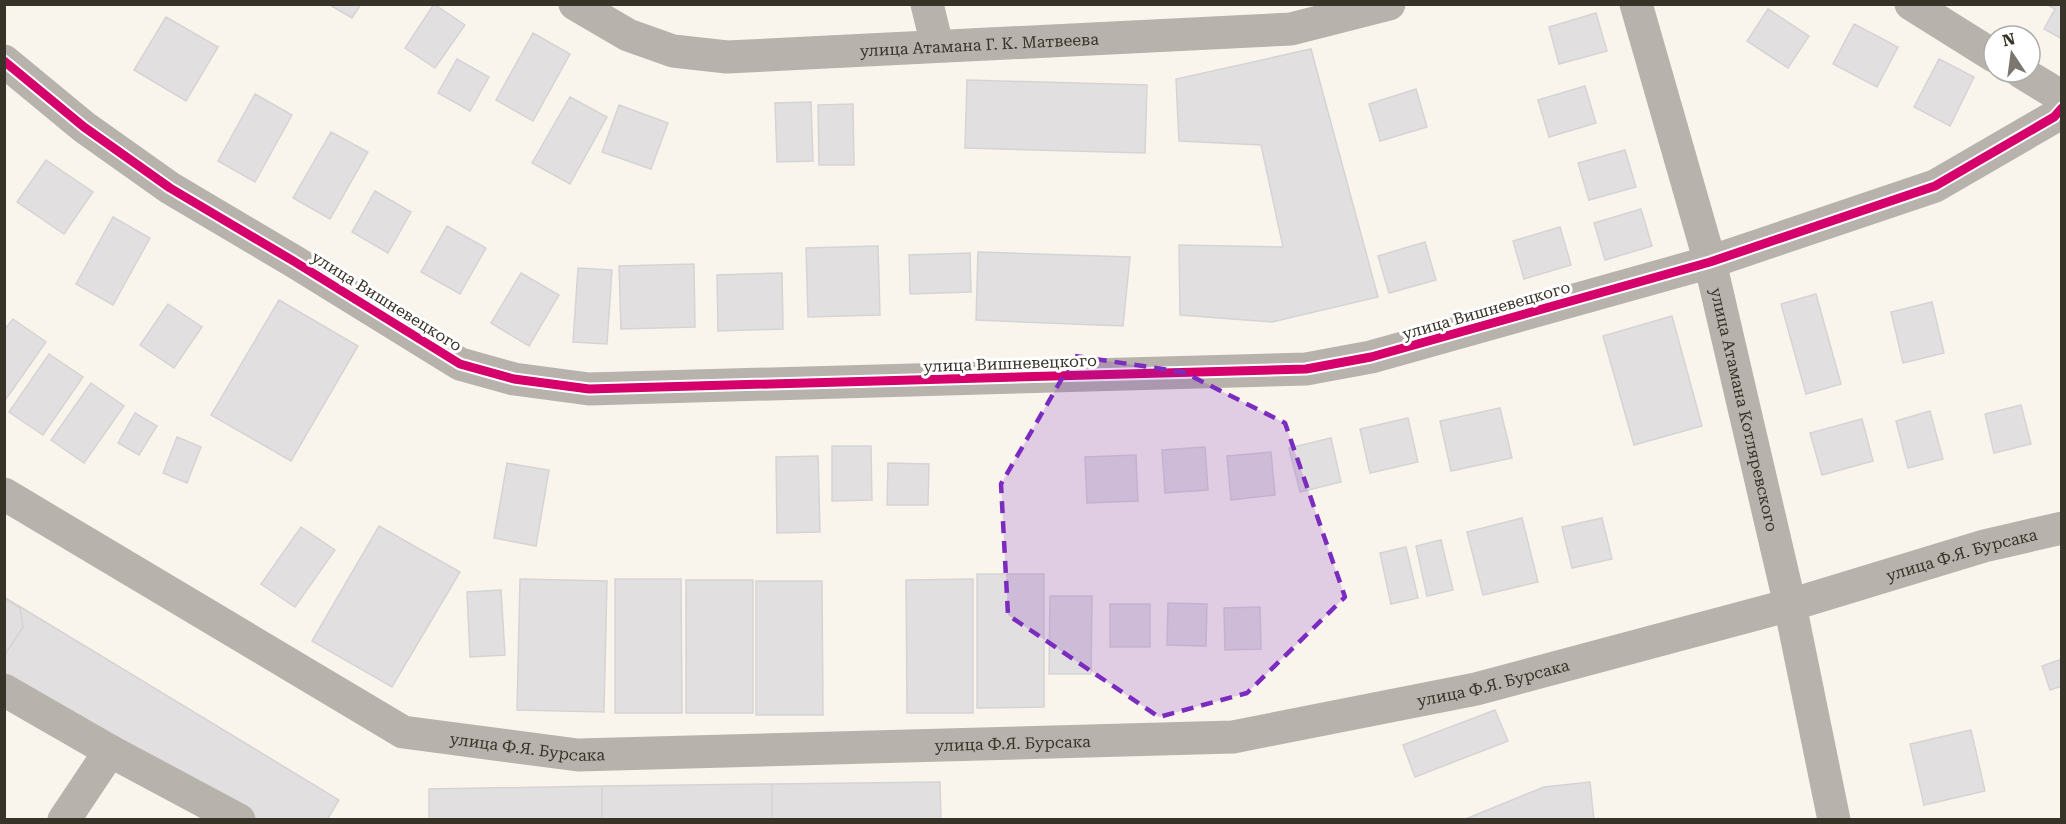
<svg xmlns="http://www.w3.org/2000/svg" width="2066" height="824" font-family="'Roboto Serif',serif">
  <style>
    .building { fill: #e1dfdf; stroke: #d6d3d5; stroke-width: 1.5 }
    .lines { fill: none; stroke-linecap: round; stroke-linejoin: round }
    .minor { stroke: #b7b3ac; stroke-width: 33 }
    .cycleway-casing { stroke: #fff; stroke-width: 13 }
    .cycleway { stroke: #d6006c; stroke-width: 9 }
    .marked { fill: #7b2cbf; fill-opacity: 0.2; stroke: #7b2cbf; stroke-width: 4.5; stroke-dasharray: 12 8; stroke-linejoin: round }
    .labels { text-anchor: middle; stroke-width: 6; stroke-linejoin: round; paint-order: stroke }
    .street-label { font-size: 16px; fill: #373329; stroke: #fff }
  </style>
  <rect width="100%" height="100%" fill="#f9f5ed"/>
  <path class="building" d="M328,4H361L352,18Z
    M434,4L465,25L435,68L405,48Z
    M2046,4H2062V39L2044,29L2055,9Z
    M1768,9L1809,36L1788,68L1747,41Z
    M1596,13L1607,51L1559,64L1549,27Z
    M166,17L218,47L186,101L134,70Z
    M1854,24L1898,47L1877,87L1833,64Z
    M533,33L570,54L533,121L496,100Z
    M1311,49L1378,297L1272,322L1180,315L1179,245L1283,247L1261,145L1179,141L1176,79Z
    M457,59L489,77L470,111L438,93Z
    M1939,59L1974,77L1950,126L1914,107Z
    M967,80L1147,85L1145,153L965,148Z
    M1585,86L1596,123L1549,137L1538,100Z
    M1416,89L1427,127L1380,141L1369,104Z
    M255,94L292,115L255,182L218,161Z
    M570,97L607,117L570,184L532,163Z
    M811,102L813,161L777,162L775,103Z
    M853,104L854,165H819L818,105Z
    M619,105L668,123L651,169L602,152Z
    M331,132L368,152L330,219L293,198Z
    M1625,150L1636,187L1589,200L1578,163Z
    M46,160L93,192L64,234L17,202Z
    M375,191L411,212L388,253L352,232Z
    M1641,209L1652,246L1605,260L1594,223Z
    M113,217L150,238L113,305L76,284Z
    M447,226L486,248L460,294L421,272Z
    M1560,227L1571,265L1524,279L1513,241Z
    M1425,242L1436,280L1389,293L1378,256Z
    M878,246L880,315L808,317L806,248Z
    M978,252L1130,257L1123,326L976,320Z
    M970,253L971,292L910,294L909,255Z
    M694,264L695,327L621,329L619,266Z
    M578,268L612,270L607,344L573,342Z
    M521,273L559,295L529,346L491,323Z
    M782,273L783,329L718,331L717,275Z
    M1816,294L1841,384L1806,394L1781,304Z
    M279,300L358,346L291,461L211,415Z
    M1932,302L1944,353L1903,363L1891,312Z
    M168,304L202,327L174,368L140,345Z
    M1672,316L1702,426L1634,445L1603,336Z
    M13,319L46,342L6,399L4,398V330Z
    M49,354L83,377L43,435L9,412Z
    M91,383L124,406L84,463L51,440Z
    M2021,405L2031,444L1994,453L1985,414Z
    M1500,408L1512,458L1451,471L1440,421Z
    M1930,411L1943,459L1908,468L1896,421Z
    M135,413L157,426L139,455L118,443Z
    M1408,418L1418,462L1370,473L1360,429Z
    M1862,419L1873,461L1822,475L1810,433Z
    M177,437L201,447L187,483L163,473Z
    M1331,438L1341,482L1300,492L1289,448Z
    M832,446H871L872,500L832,501Z
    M1205,447L1208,490L1165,493L1162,450Z
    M1271,452L1275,495L1231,500L1227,456Z
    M1136,455L1138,501L1087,503L1085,457Z
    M818,456L820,532L777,533L776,457Z
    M507,463L549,470L536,546L494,538Z
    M888,463L929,464L928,505H887Z
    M1522,518L1538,582L1483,595L1467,532Z
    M1602,518L1612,559L1572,568L1562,527Z
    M379,526L460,572L392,687L312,641Z
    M301,527L335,550L295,607L261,584Z
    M1441,540L1453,590L1427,596L1416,546Z
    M1406,547L1418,598L1391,604L1380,553Z
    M977,574H1044V707L977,708Z
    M520,579L607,581L604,712L517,710Z
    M615,579H681L682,713H615Z
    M973,579V713H907L906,580Z
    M686,580H753V713H686Z
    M756,581H822L823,715H756Z
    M501,590L505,655L470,657L467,592Z
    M1050,596H1092L1091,674H1049Z
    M4,597L339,800L327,820H224L4,683Z
    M4,598L20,608L23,627L4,656Z
    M1168,603L1207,604L1206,646L1167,645Z
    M1110,604H1150V647H1110Z
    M1260,607L1261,649L1225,650L1224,608Z
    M2062,659V686L2050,690L2042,666Z
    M1495,710L1508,741L1415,777L1403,745Z
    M1971,730L1985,791L1924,805L1910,744Z
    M940,782L941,820H772V784Z
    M1590,782L1594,820H1463L1544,787Z
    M772,784V820H602V786Z
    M602,786V820H429V789Z"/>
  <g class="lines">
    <g class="minor">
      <path id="s1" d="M575,4L628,35L673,51L727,57L1291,29L1389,4"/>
      <path d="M927,4L937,45"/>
      <path id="s2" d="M1636,4L1710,262L1790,605L1834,820"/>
      <path d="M1911,4L1994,56"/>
      <path d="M4,61L84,127L170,188L295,262L460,364L514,379L589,389L1306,369L1371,357L1710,262L1935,186L2054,117L2062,108"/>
      <path d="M2021,72L2062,97"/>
      <path id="s3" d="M4,494L403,732L578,755L1233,737L1476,689L1790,605L1984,546L2062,528"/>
      <path d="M4,690L110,751L239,820"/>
      <path d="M64,820L110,751"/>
    </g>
    <g class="cycleway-casing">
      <path id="cycleway" d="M4,61L84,127L170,188L295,262L460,364L514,379L589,389L1306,369L1371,357L1710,262L1935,186L2054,117L2062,108"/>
    </g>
    <use href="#cycleway" class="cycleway"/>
  </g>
  <path class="marked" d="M1075,356L1183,372L1285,423L1345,597L1247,693L1159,717L1008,615L1001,484Z"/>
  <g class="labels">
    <g class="street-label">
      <text dy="6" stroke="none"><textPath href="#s1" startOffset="416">улица Атамана Г. К. Матвеева</textPath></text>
      <text transform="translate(387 301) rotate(32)" y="6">улица Вишневецкого</text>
      <text transform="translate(1486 310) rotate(-16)" y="6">улица Вишневецкого</text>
      <text transform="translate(1010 363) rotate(-2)" y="6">улица Вишневецкого</text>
      <text dy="6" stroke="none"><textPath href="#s2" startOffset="420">улица Атамана Котляревского</textPath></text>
      <text dy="6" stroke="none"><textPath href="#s3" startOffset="2048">улица Ф.Я. Бурсака</textPath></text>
      <text dy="6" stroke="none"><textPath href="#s3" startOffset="1562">улица Ф.Я. Бурсака</textPath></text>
      <text dy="6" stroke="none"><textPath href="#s3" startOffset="1076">улица Ф.Я. Бурсака</textPath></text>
      <text dy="6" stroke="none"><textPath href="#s3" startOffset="590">улица Ф.Я. Бурсака</textPath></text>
    </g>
  </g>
  <rect width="2066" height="824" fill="none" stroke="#373329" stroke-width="12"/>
  <g transform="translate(2012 54) rotate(347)"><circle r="28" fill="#ffffff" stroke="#afada9" stroke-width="1.5"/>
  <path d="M0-4.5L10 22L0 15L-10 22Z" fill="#7b776e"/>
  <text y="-9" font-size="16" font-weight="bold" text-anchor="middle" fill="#373329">N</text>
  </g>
</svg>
